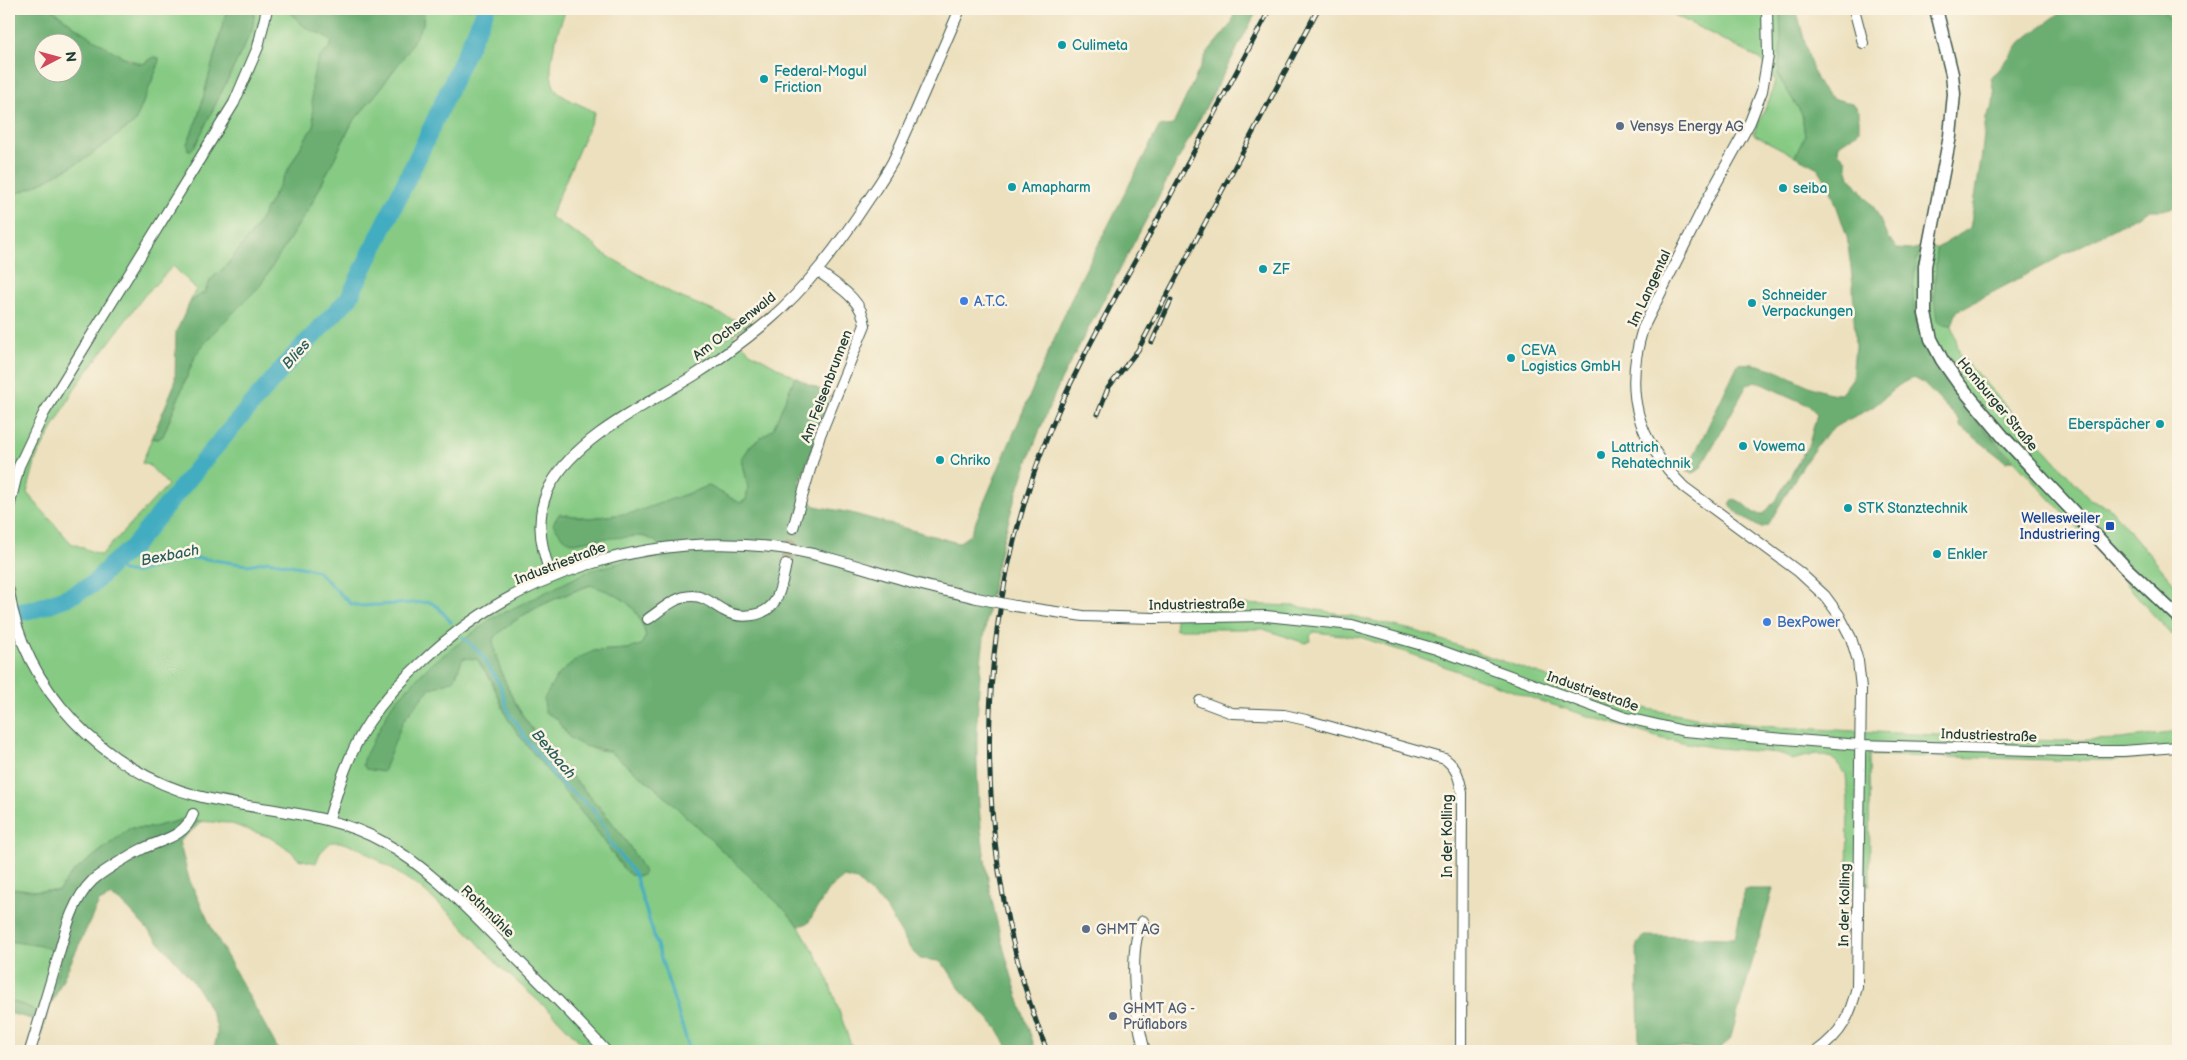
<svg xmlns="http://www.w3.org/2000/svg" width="2187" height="1060" font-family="'Balsamiq Sans',sans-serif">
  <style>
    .green { fill: #86ca84; stroke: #52845c }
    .forest { fill: #6cae72; stroke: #467653; fill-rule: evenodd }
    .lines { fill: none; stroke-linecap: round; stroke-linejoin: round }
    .stream { stroke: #42acc1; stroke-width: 3 }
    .river { stroke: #42acc1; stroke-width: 18 }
    .minor-tunnel { stroke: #c3bfa2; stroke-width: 10; stroke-dasharray: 10 5; stroke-linecap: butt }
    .minor-casing { stroke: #3e5549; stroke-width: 12 }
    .major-casing { stroke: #3e5549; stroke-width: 15 }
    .minor { stroke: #fff; stroke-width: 10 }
    .major { stroke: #fff; stroke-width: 12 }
    .rail-casing { stroke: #1f3d34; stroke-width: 5 }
    .rail { stroke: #fcf5e5; stroke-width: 3; stroke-dasharray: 9; stroke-linecap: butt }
    .minor-bridge-casing { stroke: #3e5549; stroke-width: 12; stroke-linecap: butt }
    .minor-bridge { stroke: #fff; stroke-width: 10 }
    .culture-dot { fill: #0f9aa8; stroke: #fcf5e5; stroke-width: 2 }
    .service-dot { fill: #5c6f8a; stroke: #fcf5e5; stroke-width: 2 }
    .shop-dot { fill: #3f7fe0; stroke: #fcf5e5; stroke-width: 2 }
    .transit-dot { fill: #1a4fb4; stroke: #fcf5e5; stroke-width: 2 }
    .labels { text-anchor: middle; stroke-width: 5; stroke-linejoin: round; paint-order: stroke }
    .culture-label { font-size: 14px; fill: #0d838f; stroke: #fcf5e5; text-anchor: start }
    .service-label { font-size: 14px; fill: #4e5e75; stroke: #fcf5e5; text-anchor: start }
    .street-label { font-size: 14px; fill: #1f3d34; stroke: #fcf5e5 }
    .shop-label { font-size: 14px; fill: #366cbe; stroke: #fcf5e5; text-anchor: start }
    .transit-label { font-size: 14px; fill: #164399; stroke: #fcf5e5; text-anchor: end }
    .water-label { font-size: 15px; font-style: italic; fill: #2a5e5e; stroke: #fcf5e5 }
  </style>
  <rect width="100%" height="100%" fill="#fcf5e5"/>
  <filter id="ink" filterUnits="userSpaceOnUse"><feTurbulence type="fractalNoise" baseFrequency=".02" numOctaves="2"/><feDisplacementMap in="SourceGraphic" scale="10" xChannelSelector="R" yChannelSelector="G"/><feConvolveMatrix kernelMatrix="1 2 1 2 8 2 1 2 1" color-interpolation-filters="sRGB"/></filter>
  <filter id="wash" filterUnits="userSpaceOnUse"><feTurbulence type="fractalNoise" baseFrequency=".0096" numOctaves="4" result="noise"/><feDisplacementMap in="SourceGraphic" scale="20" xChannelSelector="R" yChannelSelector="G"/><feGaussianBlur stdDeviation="1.12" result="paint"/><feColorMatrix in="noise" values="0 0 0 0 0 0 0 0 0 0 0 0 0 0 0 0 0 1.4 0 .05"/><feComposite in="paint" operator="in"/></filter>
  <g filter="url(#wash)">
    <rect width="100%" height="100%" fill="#ece0be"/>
    <path class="green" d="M52,9H227L198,117L187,144L195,146L252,30L255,9H284L292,12L304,26L329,37L332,43L329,51L319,58L314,127L308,134L255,229L225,267L211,279L205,292L190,302L196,289L173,266L144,296L77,385L36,458L27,493L71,543L101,555L168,485L149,465L142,463L152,438L158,439L163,436L196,354L311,205L352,123L381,88L423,24L424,9H566C559,27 540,79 560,94C570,101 584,106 595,112L550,217L596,246L601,252L675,295L740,322L748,315L752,317L750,323L733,335L750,352L795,377L773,429L751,445L742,459L748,487L746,500L740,503L709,486L633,513L590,518L559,514L573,543C591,540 640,530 655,541C658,543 661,547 663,550L491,619L430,666L392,705L383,771L402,721L429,689L454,680L463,658L477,659L491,680L508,719L600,835L622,867L643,872C610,799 533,755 504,679C499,666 494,653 493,639C520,612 556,598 591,585C622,596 637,603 646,636L641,645L628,649L594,651L557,719L570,738L596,750L609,751L657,789L784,909L799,926L825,971L853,1051H589L551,1012L499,966L455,918L418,886L359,848L340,842H331L320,853L316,863L298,859L291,851L269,837L229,823L181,820L150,828H130L72,873L58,891H38L10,888L9,196L33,187L85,159L135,122L158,66L159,58L154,57L143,64C112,56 78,29 52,9Z
      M1663,9H1780L1781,45L1778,76L1802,114L1805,137L1795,156L1753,134L1770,98L1775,80L1762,60Z
      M2162,9H2178V28Z
      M1920,248H1937L1934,298L1943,324L1952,325L1960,355L2090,499L2109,507L2178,588V641L2148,609L2099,551L1967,410L1931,361L1917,327L1913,300L1914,270Z
      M1174,604H1239L1295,606L1352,616L1416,631L1628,705L1695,718L1775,727L2057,741L2121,739L2178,732V754L2116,760H2057L1869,755L1870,885H1847L1848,800L1846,774L1833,758L1816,754L1791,760L1787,756L1778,753L1718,748L1663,739L1540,701L1405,652L1360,637L1314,632L1310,636L1311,641L1305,643L1263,629H1176Z
      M9,941L42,946L63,954L64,957L46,1008L48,1011L36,1051H27L35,1020L33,1009L9,1000Z"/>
    <path class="forest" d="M9,9H52L73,26L129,61L143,64L154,57L159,58L158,66L135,122L85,159L33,187L9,196ZM72,42V72H42V42Z
      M227,9H255L252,30L195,146L191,150H188L187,144L198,117Z
      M284,9H424L423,24L407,52L381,88L352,123L311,205L260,286L215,331L196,354L163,436L158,439L152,438L175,383L176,332L190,302L205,292L211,279L225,267L255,229L308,134L314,127C313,105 308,81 318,61C321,54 329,51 332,43C327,34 314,33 305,27C297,21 294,13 284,9Z
      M1235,9H1258L1061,380C1040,427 1022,473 1008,522C976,634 968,758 987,873C997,934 1016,993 1036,1051H1010L998,1029L960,989L947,968L939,961L920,959L911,950L886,908L857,880L844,877L828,890L808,923L799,926L784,909L657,789L609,751L584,746L570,738L557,719L545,712L544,699L557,676L578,658L594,651L628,649L641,645L646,636C637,603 622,596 590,585C556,598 519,612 493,639C494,653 499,666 504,679C533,755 610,800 644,872L641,876L630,875L622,867L600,835L528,747L508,719L491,680L477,659L463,658L454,680L429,689L403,721L383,772L366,769L363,765L365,756L392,705L429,666L491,619L589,571L661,552L663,550L655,541L643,536L597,539L573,543L563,538L553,524L559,514L590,518L633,513L709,486L740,503L746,500L748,487L742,459L751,445L773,429L795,377L830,395L799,486L815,506L851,513L958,543L970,535L1076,288L1159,127L1173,125L1207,53L1232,23Z
      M1780,9H1796C1802,27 1811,77 1822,89C1830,99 1841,101 1853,103L1859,111V131L1839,145L1838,151L1845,158L1850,177L1875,209L1888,238L1898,249L1909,250L1920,248C1892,340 1956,397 2012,460L2006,462L1960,426V421L1923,383L1914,378C1898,382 1888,396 1874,406C1861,415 1845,419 1831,430C1809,449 1784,499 1768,525L1761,528L1745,519L1729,505L1733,499L1741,502L1754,513L1764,514L1777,498L1809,444L1817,414L1808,405L1755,381L1747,385L1700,469L1693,473L1686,472L1738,364C1774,359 1807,394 1841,394L1852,379L1855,346L1853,285L1847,236L1830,187L1818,168L1795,156L1805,136L1802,114L1778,76L1781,45Z
      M2065,9H2162L2178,28V206L2163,210H2149L1957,311L1952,325L1943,324L1937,320L1934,298L1937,248L1970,228L1981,161L1986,117L1993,104L1994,94L1991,77L1998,71L2021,42Z
      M181,820L202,822L179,841L189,879L213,931L279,1051H213C215,1044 219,1032 216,1025C204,988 173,958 147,929C136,918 126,903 111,896L99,902L48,1011L46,1008L63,954L42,946L9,941V883L10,888L38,891H58L72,873L130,828H150Z
      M1745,889H1773L1730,1040L1716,1051L1639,1044L1637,944L1644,936L1735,938Z
      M9,1000L33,1009L36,1012L35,1020L9,1013Z"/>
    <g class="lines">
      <path class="stream" d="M112,564L123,571L134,573L184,559L199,558L248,565L268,561L306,568L317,571L351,604L360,606L430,602L438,607L451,622
        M463,637L481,654L500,685L510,716L516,722L525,738L559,782L592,808L607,831L608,840L635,875L690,1051"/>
      <path class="river" d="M9,614L35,609L68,597L93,584L112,564L133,547L199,466L287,363L349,298L424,144L486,9"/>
    </g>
  </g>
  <g filter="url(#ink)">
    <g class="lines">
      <path class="minor-tunnel" d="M786,564L793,528"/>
      <g class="minor-casing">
        <path id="minor" d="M1767,9L1768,56L1762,91L1750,122L1707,200L1643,328C1623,393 1637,440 1684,487L1799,572L1825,596L1839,615L1851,638L1858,661L1861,688L1857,987C1850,1016 1842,1033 1817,1051
          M1854,9L1863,43
          M9,507L19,466L44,413L234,103L258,47L267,9
          M793,528L820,435L865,325C862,298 837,286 818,271
          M552,577C540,548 534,516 550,486C577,436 648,404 695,375C720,359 745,340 768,321C808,287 840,243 869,199C877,187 886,174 893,161C901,145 907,129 915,113C930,78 945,43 960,9
          M9,591C22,688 105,772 198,796C260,812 327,810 383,842C430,868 468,910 506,948C540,982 574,1016 606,1051
          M1015,606L1083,616L1153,618L1266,616L1352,625L1436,649L1623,717L1684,731L1860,745L2067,751H2123L2178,747
          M648,619C661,610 676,596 692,596C705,596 712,604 723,610C738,619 765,618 775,601C781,591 783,577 786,564
          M1200,701L1232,713L1284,715L1306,720L1445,759C1457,768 1459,777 1462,792L1461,1051
          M329,819C339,785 349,752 369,722C384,699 403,679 423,661C516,572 646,533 772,547C817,552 859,567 901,579C926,587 952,592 977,598
          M1143,921C1127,947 1136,1021 1145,1051
          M30,1051C38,1024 46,998 54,971C63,941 70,902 93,880C102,872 130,855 142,849C161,840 185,837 193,814"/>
      </g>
      <g class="major-casing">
        <path id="major" d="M1936,9L1952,74L1954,94L1950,136L1925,266V314L1931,339L1942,360L1959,384L2005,439L2126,568L2178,617"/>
      </g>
      <use href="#minor" class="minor"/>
      <use href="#major" class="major"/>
      <g class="rail-casing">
        <path id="rail" d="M1152,342L1171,300
          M1098,414L1108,388L1138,350L1318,9
          M1047,1051C973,861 970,648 1040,456C1067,382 1106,314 1144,245C1186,167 1228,88 1270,9"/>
      </g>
      <use href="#rail" class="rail"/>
      <g class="minor-bridge-casing">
        <path id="minor-bridge" d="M977,598L1015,606"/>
      </g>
      <use href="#minor-bridge" class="minor-bridge"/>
    </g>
  </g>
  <g class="culture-dot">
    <circle cx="1062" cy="45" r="5"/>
    <circle cx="764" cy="79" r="5"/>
    <circle cx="1012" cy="187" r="5"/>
    <circle cx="1783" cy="188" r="5"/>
    <circle cx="1263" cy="269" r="5"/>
    <circle cx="1752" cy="303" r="5"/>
    <circle cx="1511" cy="358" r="5"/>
    <circle cx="2160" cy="424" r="5"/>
    <circle cx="1743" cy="446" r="5"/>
    <circle cx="1601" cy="455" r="5"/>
    <circle cx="940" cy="460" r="5"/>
    <circle cx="1848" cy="508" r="5"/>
    <circle cx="1937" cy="554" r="5"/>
  </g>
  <g class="service-dot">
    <circle cx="1620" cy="126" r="5"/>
    <circle cx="1086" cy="929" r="5"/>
    <circle cx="1113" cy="1016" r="5"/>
  </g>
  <g class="shop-dot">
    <circle cx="964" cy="301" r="5"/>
    <circle cx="1767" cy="622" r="5"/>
  </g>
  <rect class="transit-dot" x="2105" y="521" width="10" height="10" rx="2.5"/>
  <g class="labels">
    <g class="culture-label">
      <text x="1072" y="50">Culimeta</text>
      <text x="774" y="76">Federal-Mogul<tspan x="774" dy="16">Friction</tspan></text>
      <text x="1022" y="192">Amapharm</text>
      <text x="1793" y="193">seiba</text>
      <text x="1273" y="274">ZF</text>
      <text x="1762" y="300">Schneider<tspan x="1762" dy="16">Verpackungen</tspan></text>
      <text x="1521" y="355">CEVA<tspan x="1521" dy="16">Logistics GmbH</tspan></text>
      <text x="2150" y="429" text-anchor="end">Eberspächer</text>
      <text x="1753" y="451">Vowema</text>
      <text x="1611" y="452">Lattrich<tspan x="1611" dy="16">Rehatechnik</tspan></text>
      <text x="950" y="465">Chriko</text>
      <text x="1858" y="513">STK Stanztechnik</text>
      <text x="1947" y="559">Enkler</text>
    </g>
    <g class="service-label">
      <text x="1630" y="131">Vensys Energy AG</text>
      <text x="1096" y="934">GHMT AG</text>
      <text x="1123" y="1013">GHMT AG -<tspan x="1123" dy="16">Prüflabors</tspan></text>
    </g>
    <g class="street-label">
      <text transform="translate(1649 288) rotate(-65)" y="5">Im Langental</text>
      <text transform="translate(734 326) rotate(-38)" y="5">Am Ochsenwald</text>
      <text transform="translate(826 386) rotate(-69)" y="5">Am Felsenbrunnen</text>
      <text transform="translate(1998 404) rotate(50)" y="5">Homburger Straße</text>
      <text transform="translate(560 563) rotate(-21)" y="5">Industriestraße</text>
      <text transform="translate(1197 604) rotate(-1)" y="5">Industriestraße</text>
      <text transform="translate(1593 691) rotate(19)" y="5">Industriestraße</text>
      <text transform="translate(1989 735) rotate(2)" y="5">Industriestraße</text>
      <text transform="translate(1447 836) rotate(-90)" y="5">In der Kolling</text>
      <text transform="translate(1844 905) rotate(-89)" y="5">In der Kolling</text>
      <text transform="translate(488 911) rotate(44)" y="5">Rothmühle</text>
    </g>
    <g class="shop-label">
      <text x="974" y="306">A.T.C.</text>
      <text x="1777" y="627">BexPower</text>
    </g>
    <g class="transit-label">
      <text x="2100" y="523">Wellesweiler<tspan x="2100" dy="16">Industriering</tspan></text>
    </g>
    <g class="water-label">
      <text transform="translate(296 354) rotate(-48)" y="5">Blies</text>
      <text transform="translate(170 555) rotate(-11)" y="5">Bexbach</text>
      <text transform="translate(554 754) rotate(50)" y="5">Bexbach</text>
    </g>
  </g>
  <rect width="2187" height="1060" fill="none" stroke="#fcf5e5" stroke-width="30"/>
  <g transform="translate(58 58) rotate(84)"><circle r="24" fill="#fcf5e5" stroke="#a4ab9e"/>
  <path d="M0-4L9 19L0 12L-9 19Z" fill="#d1495b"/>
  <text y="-8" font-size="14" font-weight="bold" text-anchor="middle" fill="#1f3d34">N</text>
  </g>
</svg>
